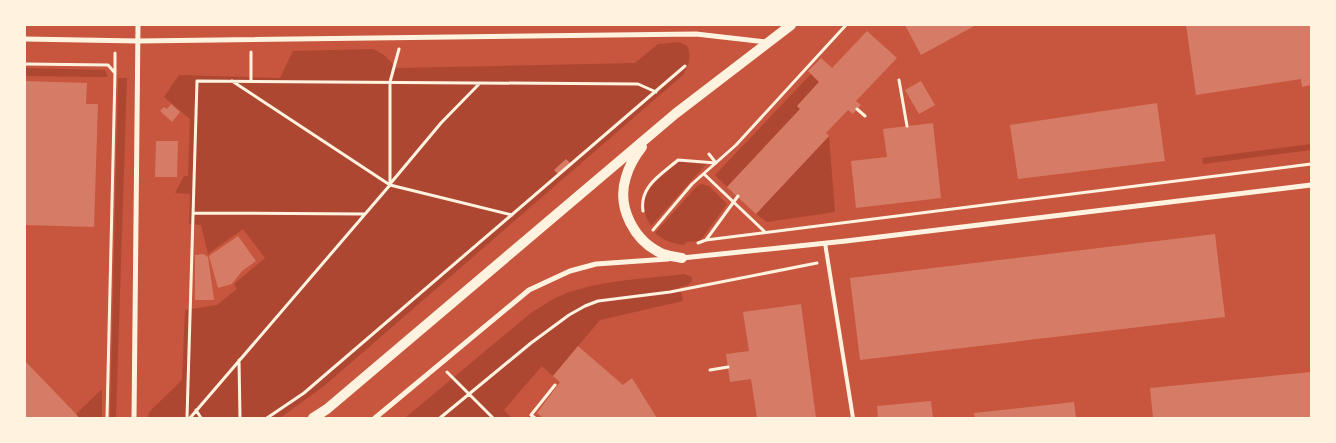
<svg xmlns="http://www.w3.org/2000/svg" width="1336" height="443" font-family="Montserrat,sans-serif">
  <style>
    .green { fill: #ae4732 }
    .building { fill: #d67c66 }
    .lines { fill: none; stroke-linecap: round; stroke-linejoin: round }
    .path { stroke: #fff3e0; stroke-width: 3 }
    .service { stroke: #fff3e0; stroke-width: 4 }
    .minor { stroke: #fff3e0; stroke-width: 5 }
    .secondary { stroke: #fff3e0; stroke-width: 10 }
  </style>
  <rect width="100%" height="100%" fill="#c8553d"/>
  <path class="green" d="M679,42L687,46C692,55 689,66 683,75L324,386L280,418H148L149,412L182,380L185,310L217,305L237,289L234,284L265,258L243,229L208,254L201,225L189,224L190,194L175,193L184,176H188L190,119L164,97L179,75L280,78L293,51L373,49L384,55L397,68L635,63L658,44Z
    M25,68L105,70L108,77L25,76Z
    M811,74L819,82L797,106L800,109L727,187L715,175Z
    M118,78H127L116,418H110Z
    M829,136L835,212L767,222L756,214Z
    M1311,144V150L1203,164L1202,158Z
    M679,161L707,163L651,226C631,196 659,178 679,161Z
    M701,184L709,186L727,204L700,241L686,242L684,245C672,243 664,241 655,233L696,187Z
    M684,274L692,277V281L688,285L680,287L683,301L600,320L553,376L542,366L504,410L511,417L509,418H405L532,312C542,306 552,299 562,295C599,280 645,279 684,274Z
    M102,389V418H79L76,414Z"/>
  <path class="building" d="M905,25H976L921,55Z
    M1186,25H1311V85L1302,87L1301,79L1196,95Z
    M867,31L897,58L856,101L861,105L857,109L853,114L848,110L826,133L829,136L756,214L727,187L800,109L797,106L819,82L808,71L821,58L832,68Z
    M25,81L87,83L86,104H98L94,227L25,225Z
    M921,81L935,105L919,114L905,90Z
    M1157,103L1165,161L1018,179L1010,125Z
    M171,104L180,112L172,122L160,111L164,107L167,109Z
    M933,123L941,198L856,208L851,161L887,157L883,129Z
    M156,141H178L177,177H155Z
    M566,159L570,163L558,174L554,170Z
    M1215,234L1225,317L860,360L850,278Z
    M238,236L256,261L242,271L232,284L218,288L209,256Z
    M203,254L208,257L214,300H195V255Z
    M801,304L816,418H757L751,379L730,382L726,354L749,351L743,312Z
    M578,346L623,385L632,378L657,418H543L537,413L560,382L553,376Z
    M25,361L76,414L79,418H25Z
    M1311,372V418H1153L1150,388Z
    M931,401L933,418H878L877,406Z
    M1074,402L1076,418H975L974,413Z"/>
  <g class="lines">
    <path class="path" d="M25,64L108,65L115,73L107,418
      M115,72V53
      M899,80L907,126
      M232,81L390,185L512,215
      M251,81V52
      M857,109L865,116
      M709,154L716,163
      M704,174L765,232
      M390,184L441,123L480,83
      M643,211C639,186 662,174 678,160L716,163
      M193,213L364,214
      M653,230L692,184L736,145L846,25
      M706,240L738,196
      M698,243L706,240L1311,164
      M239,360L240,418
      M710,370L728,367
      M447,372L493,418
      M196,410L201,418
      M187,418L197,81L638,84L656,92
      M190,418L390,185V82L399,49
      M267,418L304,393L685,66
      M440,418L531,343L569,315L585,306L598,301L670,292L817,263
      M535,418L531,415L555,385"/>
    <path class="service" d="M825,243L853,418"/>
    <path class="minor" d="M25,39L138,41L696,34L766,42
      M682,258L846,241L1311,185
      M134,418L138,25
      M375,418L529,290L570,271L596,264L668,259"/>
    <path class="secondary" d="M642,147C635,156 629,166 626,177C616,208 635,242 663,254C669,256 676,257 682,258
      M313,418L327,409L675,114L791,25"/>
  </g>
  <rect width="1336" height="443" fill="none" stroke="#fff3e0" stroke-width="52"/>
</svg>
